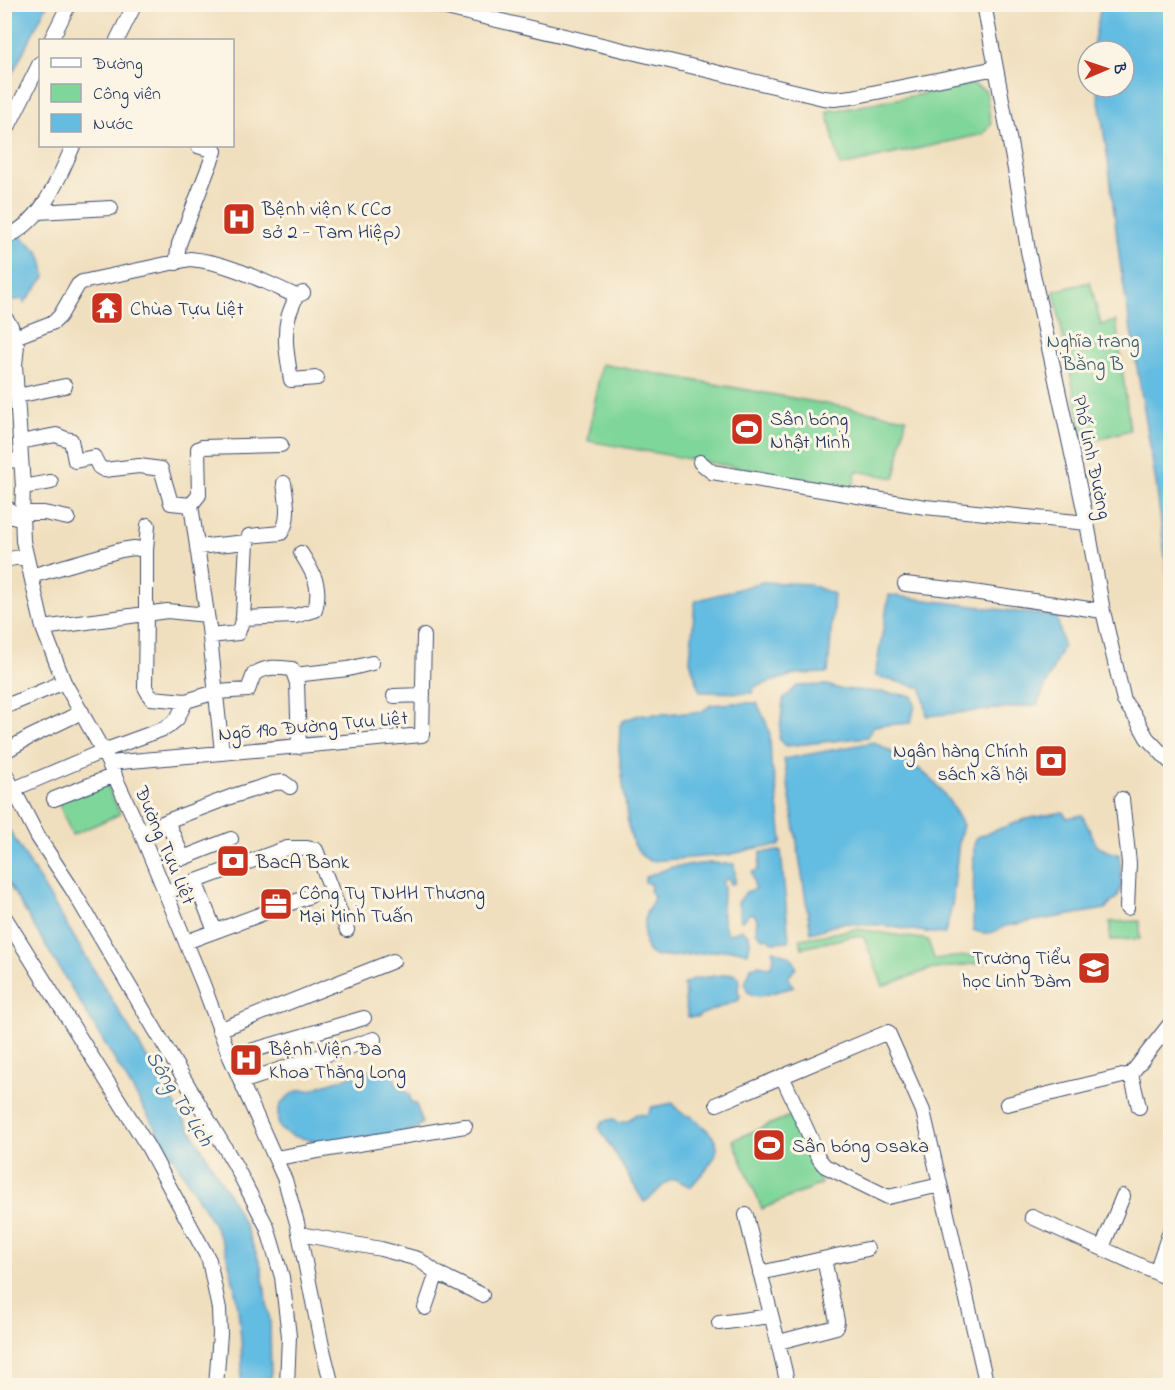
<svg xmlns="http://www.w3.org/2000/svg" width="1175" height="1390" font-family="'Indie Flower',sans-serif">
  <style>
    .green { fill: #7fd69a; stroke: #4d827c; stroke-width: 1.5 }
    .water { fill: #64bce1; stroke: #4076a0; stroke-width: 1.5 }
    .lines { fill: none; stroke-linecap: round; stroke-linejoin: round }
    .minor-casing { stroke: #3b496c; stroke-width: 16 }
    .minor { stroke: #fff; stroke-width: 14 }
    .labels { text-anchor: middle; stroke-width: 6; stroke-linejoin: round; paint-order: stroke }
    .poi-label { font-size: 20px; fill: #1b2f5e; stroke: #fcf5e5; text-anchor: start }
    .park-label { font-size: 20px; fill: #34596d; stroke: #fcf5e5 }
    .street-label { font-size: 20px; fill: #1b2f5e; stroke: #fcf5e5 }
    .water-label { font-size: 21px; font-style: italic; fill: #315985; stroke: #fcf5e5 }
  </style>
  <rect width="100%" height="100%" fill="#fcf5e5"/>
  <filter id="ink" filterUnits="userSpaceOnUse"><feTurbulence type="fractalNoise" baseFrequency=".0167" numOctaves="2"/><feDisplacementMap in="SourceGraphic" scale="12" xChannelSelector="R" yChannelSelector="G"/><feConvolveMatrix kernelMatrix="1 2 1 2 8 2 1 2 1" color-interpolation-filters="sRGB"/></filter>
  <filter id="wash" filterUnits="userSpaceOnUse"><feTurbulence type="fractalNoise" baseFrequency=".008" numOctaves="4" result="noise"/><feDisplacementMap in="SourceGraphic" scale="24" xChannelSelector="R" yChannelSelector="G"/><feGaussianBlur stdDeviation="1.35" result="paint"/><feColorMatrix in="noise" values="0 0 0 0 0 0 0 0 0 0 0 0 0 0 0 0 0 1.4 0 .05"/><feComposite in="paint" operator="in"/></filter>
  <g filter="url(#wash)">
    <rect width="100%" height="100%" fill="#f0dfbe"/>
    <path class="green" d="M973,84L986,91L991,124L983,134L840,166L827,111L845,109Z
      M1090,282L1101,325L1116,321L1130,430L1084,443L1054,291Z
      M601,364L906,418L895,478L856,471L853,488L588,441Z
      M106,782L120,814L72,835L58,802Z
      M1140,921V939L1110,940V922Z
      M857,929L928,940L934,959L986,954L987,962L928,970L883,986L864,937L854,936L802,948L800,939Z
      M792,1115L821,1184L762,1209L733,1140Z"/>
    <path class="water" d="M17,4L47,5L5,88V28Z
      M1101,5H1170V595L1156,483L1120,263L1108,160L1097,87H1124V51H1092Z
      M20,236C39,250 43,253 45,277L24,303L23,299L10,301L11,311L5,308L4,240Z
      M763,582L809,584L834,594L828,673L796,674L754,687L752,693L700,692L690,661L695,601Z
      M889,595L1057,617L1063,646L1037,705L927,716L922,688L875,676Z
      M827,685L840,689L881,692L912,696L915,705L911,723L873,726L868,737L786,746L779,740L783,700L797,686Z
      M732,703H757L766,722L770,735L771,765L776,785L782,841L779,846L761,847L728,855L650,861L642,856L633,843L628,825L619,750L620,725L623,721L639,715L701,712L711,705Z
      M874,742C894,754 917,765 933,781C946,794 954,809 963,825L959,840L952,906L945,934L932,933L879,925L842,923L811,933L784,759Z
      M1063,812L1067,818L1082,815L1094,839L1096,846C1105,849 1110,854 1119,854L1122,883L1118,896L1105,909L1005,926C993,934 986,935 973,930L974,845L977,837L1026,819Z
      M5,823L202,1149L228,1193L246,1228L261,1266L270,1321L271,1379L270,1385H241C244,1343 238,1293 226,1252C223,1242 217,1232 213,1223L5,878Z
      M781,851L789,941L773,942L767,938L763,939L756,931L757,920L754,914H748L746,918L741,921L738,903L746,892L755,889L752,872L758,870L761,852Z
      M711,863L734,864L735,872V883L731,884L729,879H725L722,884L724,887C722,902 720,921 728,934L733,933L741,929L749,936L750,943L748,953L737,950H727L669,957L654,956L648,951L645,944L644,930L646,913L653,901L654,896L650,891L651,888L650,884L645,882V877L672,867Z
      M775,950C785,957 793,952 796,968L789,976L790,982L794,987L761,996C755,996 751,995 747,991V986L745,984L751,967L759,965L768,967L772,965L774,956L772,951Z
      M730,974H735L739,978L738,992L740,995L739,1000L700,1015L699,1017H688L685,1001L686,995L684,992L686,990L683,985L693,979Z
      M374,1069L377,1073H381L389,1071L394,1074L395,1081C398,1085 406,1092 410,1095V1100L412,1103L416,1104L422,1123L414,1130L352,1142L318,1144L311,1140L293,1136L281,1130L278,1122V1111L281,1104L290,1095L299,1090H311L323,1085Z
      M673,1103C677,1110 682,1116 691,1116C698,1122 711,1132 715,1140C724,1156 699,1175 691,1187C686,1185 681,1182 677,1180C666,1176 655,1198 644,1202L599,1127L603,1121L614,1119L618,1123L628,1121L636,1114L647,1115L652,1107Z"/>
  </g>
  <g filter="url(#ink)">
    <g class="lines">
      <g class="minor-casing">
        <path id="minor" d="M430,4L686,65L823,98L834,99L852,97L996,68
          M984,4L1019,191L1028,251L1087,523L1103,611L1116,667L1124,701L1136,718L1147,738L1170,762
          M51,40L69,4
          M117,40L135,4
          M4,135L40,63
          M38,212L111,208
          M4,238C42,223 58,180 73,146
          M176,263L179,244L215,151L198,146
          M303,293L296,296C294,303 290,310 288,318C283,338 288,360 291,380L317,378
          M4,316L11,326L17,345L15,365L23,487L22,513L23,541L43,628L64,682L103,751L141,833L203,984L230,1057L285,1180L297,1223L322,1346L332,1386
          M15,337L54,322L60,316L78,285L82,282L190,259C227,262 263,281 296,296
          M17,396L65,386
          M20,442L56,435L66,439L71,440L75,461L94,457L99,467L104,470L139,466L161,469L171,503L191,505
          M4,461L20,460
          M700,462L712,472L925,507L1087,523
          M23,487L51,482
          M4,510L9,509L12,517L22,516
          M22,513H44L68,518
          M148,525L146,550V613L145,687L151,698L186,701
          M197,547L247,542
          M4,560L26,556
          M31,576L121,550L134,548L146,550
          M905,584L959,590L1103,611
          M243,618L295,616L315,610C322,585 313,573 301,553
          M43,628L167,611L207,615
          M210,636L238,633L243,618L247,542L249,536L281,533C291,519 286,498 284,483
          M294,675L348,669L372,663
          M394,696L423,695
          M4,707L64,682
          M4,752L30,737L82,712
          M222,752L209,628L191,505L199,495L198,449L202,447L281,445
          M109,763L422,735L424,636
          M4,771L38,837L72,889L235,1165L267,1227L282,1277L289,1336L287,1386
          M14,789L103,751L166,728L177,719L186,701L216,692L248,690L254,674C268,666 276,667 292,669L297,683L299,747
          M54,799L115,775
          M1122,799L1129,863L1127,908
          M167,821L183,858L231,839
          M141,833L167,821L233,796L274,783L283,782L290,787
          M195,881L215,931
          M166,892L287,848H307L316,850L347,930
          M4,916L148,1147L209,1260L219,1309L220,1334L216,1386
          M186,942L310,896
          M219,1030L393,961
          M230,1057L364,1018
          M1131,1074L1139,1107
          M782,1076L812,1141C814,1151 818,1159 825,1166L888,1197L940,1185
          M241,1082L374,1039
          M717,1104L888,1032L923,1111L987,1386
          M1007,1104L1131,1074L1170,1024
          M276,1158L465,1126
          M746,1215C759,1272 776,1328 788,1386
          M1032,1217L1170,1279
          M300,1234L381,1249L418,1259L437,1273L482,1295
          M1102,1248L1123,1196
          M1156,1272L1170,1231
          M760,1273L867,1249
          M425,1308L437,1273
          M719,1323L771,1316
          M779,1342L836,1327L837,1321L824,1259"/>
      </g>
      <use href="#minor" class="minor"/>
    </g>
  </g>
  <defs>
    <g id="hospital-square" transform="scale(1.725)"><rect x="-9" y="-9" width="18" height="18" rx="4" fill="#c8321e" stroke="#fcf5e5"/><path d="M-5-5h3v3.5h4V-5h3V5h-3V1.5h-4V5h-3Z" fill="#fff"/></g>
    <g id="temple-square" transform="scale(1.725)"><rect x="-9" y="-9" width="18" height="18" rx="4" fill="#c8321e" stroke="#fcf5e5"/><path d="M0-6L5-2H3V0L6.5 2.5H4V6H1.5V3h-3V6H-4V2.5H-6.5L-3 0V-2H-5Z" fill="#fff"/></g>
    <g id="stadium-square" transform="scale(1.725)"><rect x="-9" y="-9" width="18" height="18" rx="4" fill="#c8321e" stroke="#fcf5e5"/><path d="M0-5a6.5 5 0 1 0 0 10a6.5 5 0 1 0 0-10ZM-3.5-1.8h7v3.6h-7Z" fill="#fff"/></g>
    <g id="bank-square" transform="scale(1.725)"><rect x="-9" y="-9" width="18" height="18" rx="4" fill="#c8321e" stroke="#fcf5e5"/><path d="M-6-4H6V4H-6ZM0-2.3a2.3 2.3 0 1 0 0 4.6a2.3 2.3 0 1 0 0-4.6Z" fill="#fff"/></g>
    <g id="office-square" transform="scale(1.725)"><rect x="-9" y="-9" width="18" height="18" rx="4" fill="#c8321e" stroke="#fcf5e5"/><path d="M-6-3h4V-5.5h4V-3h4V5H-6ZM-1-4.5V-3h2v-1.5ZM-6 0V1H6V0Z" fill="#fff"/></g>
    <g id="school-square" transform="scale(1.725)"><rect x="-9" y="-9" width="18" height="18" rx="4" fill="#c8321e" stroke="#fcf5e5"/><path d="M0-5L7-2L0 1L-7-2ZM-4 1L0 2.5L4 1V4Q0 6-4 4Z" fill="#fff"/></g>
  </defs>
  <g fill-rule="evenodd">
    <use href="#hospital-square" x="239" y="219"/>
    <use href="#temple-square" x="107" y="308"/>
    <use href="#stadium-square" x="747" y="429"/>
    <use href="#bank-square" x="1051" y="761"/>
    <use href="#bank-square" x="233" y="861"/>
    <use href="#office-square" x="276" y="904"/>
    <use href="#school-square" x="1094" y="968"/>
    <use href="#hospital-square" x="246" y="1060"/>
    <use href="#stadium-square" x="769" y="1145"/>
  </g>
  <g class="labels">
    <g class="poi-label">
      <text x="262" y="215">Bệnh viện K (Cơ<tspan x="262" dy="23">sở 2 - Tam Hiệp)</tspan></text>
      <text x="130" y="315">Chùa Tựu Liệt</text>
      <text x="770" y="425">Sân bóng<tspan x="770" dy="23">Nhật Minh</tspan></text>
      <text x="1028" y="757" text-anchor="end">Ngân hàng Chính<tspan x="1028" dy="23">sách xã hội</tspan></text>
      <text x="256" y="868">BacA Bank</text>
      <text x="299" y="899">Công Ty TNHH Thương<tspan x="299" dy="23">Mại Minh Tuấn</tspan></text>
      <text x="1071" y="964" text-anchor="end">Trường Tiểu<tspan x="1071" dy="23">học Linh Đàm</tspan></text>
      <text x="269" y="1055">Bệnh Viện Đa<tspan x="269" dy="23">Khoa Thăng Long</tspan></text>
      <text x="792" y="1152">Sân bóng Osaka</text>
    </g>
    <g class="park-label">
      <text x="1093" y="347">Nghĩa trang<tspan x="1093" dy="23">Bằng B</tspan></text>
    </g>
    <g class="street-label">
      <text transform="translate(1093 457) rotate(78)" y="7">Phố Linh Đường</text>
      <text transform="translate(313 725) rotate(-5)" y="7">Ngõ 190 Đường Tựu Liệt</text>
      <text transform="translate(166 845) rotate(67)" y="7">Đường Tựu Liệt</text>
    </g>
    <g class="water-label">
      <text transform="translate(180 1098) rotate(58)" y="7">Sông Tô Lịch</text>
    </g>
  </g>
  <rect width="1175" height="1390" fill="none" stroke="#fcf5e5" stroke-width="24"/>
  <rect x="39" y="39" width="195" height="108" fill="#fcf5e5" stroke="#a2a6af" stroke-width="1.5"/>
  <rect x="51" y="58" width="30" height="9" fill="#ffffff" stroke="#a2a6af" stroke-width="1.5"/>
  <text x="93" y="69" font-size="18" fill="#1b2f5e">Đường</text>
  <rect x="51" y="84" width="30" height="18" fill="#7fd69a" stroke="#a2a6af" stroke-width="1.5"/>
  <text x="93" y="99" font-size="18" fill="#1b2f5e">Công viên</text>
  <rect x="51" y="114" width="30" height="18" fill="#64bce1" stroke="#a2a6af" stroke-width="1.5"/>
  <text x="93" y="129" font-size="18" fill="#1b2f5e">Nước</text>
  <g transform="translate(1106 69) rotate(88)"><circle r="28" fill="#fcf5e5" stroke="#a2a6af" stroke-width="1.5"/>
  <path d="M0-4.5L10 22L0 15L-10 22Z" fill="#c8321e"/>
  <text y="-9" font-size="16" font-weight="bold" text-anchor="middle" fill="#1b2f5e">B</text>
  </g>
</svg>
